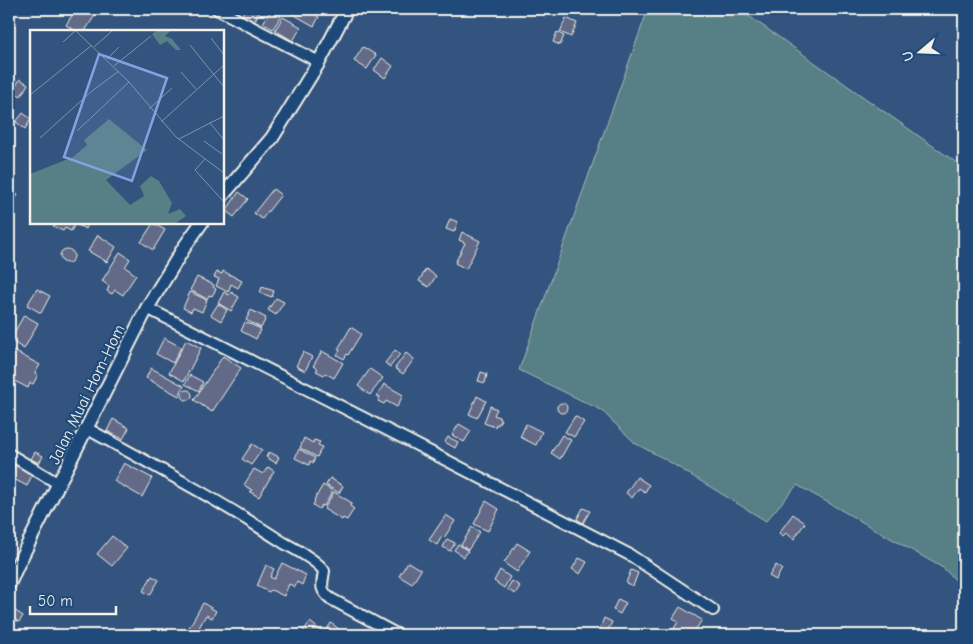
<svg xmlns="http://www.w3.org/2000/svg" width="973" height="644" font-family="'Comic Neue',sans-serif">
  <style>
    .green { fill: #578086; stroke: #a6b8b7 }
    .building { fill: #626a88; stroke: #f4f1e8 }
    .lines { fill: none; stroke-linecap: round; stroke-linejoin: round }
    .minor-casing { stroke: #f4f1e8; stroke-width: 14 }
    .tertiary-casing { stroke: #f4f1e8; stroke-width: 16 }
    .minor { stroke: #1f4a7a; stroke-width: 10 }
    .tertiary { stroke: #1f4a7a; stroke-width: 12 }
    .labels { text-anchor: middle; stroke-width: 4.5; stroke-linejoin: round; paint-order: stroke }
    .street-label { font-size: 16px; fill: #f4f1e8; stroke: #1f4a7a }
    .inset-road { fill: none; stroke: #8093a8; stroke-width: 1 }
    .view { fill: #88a0e0; fill-opacity: 0.15; stroke: #88a0e0; stroke-width: 2.5 }
    .inset-edge { fill: none; stroke: #f4f1e8; stroke-width: 2.5 }
  </style>
  <rect width="100%" height="100%" fill="#33547e"/>
  <filter id="ink" filterUnits="userSpaceOnUse"><feTurbulence type="fractalNoise" baseFrequency=".02" numOctaves="2"/><feDisplacementMap in="SourceGraphic" scale="10" xChannelSelector="R" yChannelSelector="G"/><feConvolveMatrix kernelMatrix="1 2 1 2 8 2 1 2 1" color-interpolation-filters="sRGB"/></filter>
  <g filter="url(#ink)">
    <path class="green" d="M648,9H739L964,168V588L943,568L797,485L766,521L663,458L636,444L601,410L519,370Z"/>
    <path class="building" d="M76,9H99L85,31H76L66,25Z
      M245,9H261L254,22L242,15Z
      M284,9H314L312,13L319,17L314,26Z
      M271,10L281,16L273,29L263,23Z
      M283,17L301,27L293,41L275,30Z
      M566,18L577,23L571,37L560,32Z
      M557,32L564,36L560,45L553,42Z
      M363,47L376,55L367,69L354,61Z
      M382,58L393,66L385,78L374,70Z
      M20,79L28,84L21,96L13,91Z
      M23,113L31,119L25,129L16,122Z
      M273,189L281,195L262,219L254,213Z
      M9,190L18,195L10,208H9Z
      M239,192L248,199L234,217L226,211Z
      M450,219L458,222L454,232L446,229Z
      M55,222H89L86,229L75,224L71,231L65,228L63,231L53,226Z
      M153,223L165,230L153,250L141,242Z
      M462,232L480,241L466,269L455,263L465,243L459,240Z
      M98,235L116,247L107,262L88,251Z
      M60 256a7 7 0 1 1 14 0a7 7 0 1 1-14 0Z
      M120,252L130,259L125,267L136,275L123,295L115,290L112,294L107,291L109,286L102,281Z
      M426,269L436,276L429,287L419,281Z
      M223,271L242,281L238,288L231,284L228,292L216,286L219,279L214,277L217,272L222,274Z
      M197,277L214,285L213,287L216,289L212,296L209,295L207,299L190,290Z
      M262,287L274,291L272,297L260,293Z
      M37,289L50,296L41,313L27,305Z
      M190,292L207,300L202,312L193,308L191,312L183,308Z
      M224,292L229,295L231,292L239,297L231,311L218,303Z
      M276,298L284,302L276,315L268,310Z
      M218,304L227,310L221,321L211,315Z
      M251,310L266,318L261,328L246,320Z
      M24,315L38,323L24,349L10,340Z
      M245,322L261,329L256,339L241,331Z
      M351,327L361,334L348,355L347,354L344,359L337,355L340,350L338,349Z
      M164,338L181,347L173,363L156,354Z
      M186,340L201,348L184,381L169,373Z
      M395,350L400,354L390,367L385,363Z
      M14,351L40,365L35,373L38,375L33,384L30,383L28,388L9,378V361Z
      M322,351L343,363L334,378L325,373L324,375L316,371L318,369L313,366Z
      M303,352L312,357L305,371L296,366Z
      M406,353L414,359L403,374L395,368Z
      M223,356L241,368L212,412L194,400Z
      M151,368L184,386L179,396L146,378Z
      M370,369L383,378L370,395L358,386Z
      M481,372L487,374L485,383L478,381Z
      M190,375L203,382L199,391L185,384Z
      M384,384L403,395L397,407L386,401L384,404L378,401L380,397L377,396Z
      M182 395a5 5 0 1 1 10 0a5 5 0 1 1-10 0Z
      M477,396L486,401L477,418L469,414Z
      M557 408a5 5 0 1 1 10 0a5 5 0 1 1-10 0Z
      M490,406L497,409L494,415L499,417V419H501L498,425L496,424L495,427L484,423Z
      M575,416L584,422L574,437L565,432Z
      M113,419L129,428L123,439L107,431Z
      M459,424L471,431L464,442L452,435Z
      M526,424L542,432L536,445L520,437Z
      M562,435L571,440L560,459L551,453Z
      M448,437L458,442L455,448L445,442Z
      M304,438L313,443L314,440L320,442L318,445L322,447L317,457L300,448Z
      M252,444L262,450L251,465L242,459Z
      M299,449L315,458L313,463L310,461L309,465L295,458Z
      M35,452L43,456L39,463L31,459Z
      M269,452L279,457L276,463L266,457Z
      M124,463L152,478L142,497L114,481Z
      M16,464L33,473L27,486L10,477Z
      M268,467L274,471L259,497L250,492L252,490L244,485L254,469L263,474Z
      M637,477L649,485L645,492L639,488L632,498L626,493Z
      M330,478L343,486L339,493L326,485Z
      M323,485L333,491L324,506L322,505L319,509L313,505L315,501L314,500Z
      M334,492L352,503L350,506L354,509L347,520L343,518L342,520L324,509Z
      M486,501L499,509L488,531L474,524Z
      M583,508L590,511L583,523L577,519Z
      M793,514L805,523L794,539L786,533L783,536L779,533Z
      M446,515L455,521L444,538L442,536L437,545L429,540Z
      M472,527L480,532L468,550L461,545Z
      M112,536L127,548L112,566L97,554Z
      M447,539L455,543L450,551L443,547Z
      M517,543L530,551L517,572L504,563Z
      M458,544L468,551L464,557L454,550Z
      M579,558L587,562L580,574L572,569Z
      M408,562L421,570L412,584L399,576Z
      M282,563L306,575L302,585L297,582L295,587L289,584L284,596L271,590L269,592L257,586L266,565L274,569L270,577L274,579Z
      M776,565L782,569L776,580L769,576Z
      M500,570L510,577L504,588L494,581Z
      M631,570L638,573L633,586L626,583Z
      M152,576L159,580L150,595L143,591Z
      M512,581L520,586L515,594L507,589Z
      M618,599L626,603L620,614L613,610Z
      M203,603L216,611L212,618L206,615L195,635L187,631Z
      M680,607L702,620L692,635H670L678,622L673,618Z
      M14,610L23,616L19,622L10,617Z
      M604,618L612,622L606,635L598,633Z
      M310,622L320,630L317,635H300Z
      M331,623L343,632L341,635H323Z"/>
    <g class="lines">
      <g class="minor-casing">
        <path id="minor" d="M217,9L319,62
          M147,308L409,441L630,555L713,610
          M86,428C153,465 220,501 284,543C295,549 318,561 324,571C322,585 319,589 331,599L398,635
          M9,454L59,484"/>
      </g>
      <g class="tertiary-casing">
        <path id="tertiary" d="M222,196L272,138L319,62L347,9
          M9,584L17,566L147,308L185,246L202,222"/>
      </g>
      <use href="#minor" class="minor"/>
      <use href="#tertiary" class="tertiary"/>
    </g>
  </g>
  <g class="labels">
    <g class="street-label">
      <text transform="translate(86 394) rotate(-64)" y="6">Jalan Muai Hom-Hom</text>
    </g>
  </g>
  <g transform="translate(30 30)">
    <rect width="194" height="194" fill="#33547e"/>
    <path d="M126,1H140L135,6L142,9L151,20H146L137,11L130,15L122,4ZM79,89L117,120L76,150L100,175L114,166L110,156L121,146L129,151L142,173L138,184L150,179L156,186L146,193H0V144L43,127L57,115L54,110Z" fill="#578086"/>
    <path class="inset-road" d="M46,1L99,52L146,107L194,143M181,8L194,25M33,12L45,1M160,15L194,57M64,17L82,1M77,29L89,17M84,36L121,6M151,42L166,59M0,65L62,15M119,79L142,58M131,92L194,35M180,93L194,86M47,101L99,52M10,108L62,61L89,41M149,109L180,93L194,110M174,111L192,124M175,129L165,140L194,172"/>
    <path class="view" d="M69,24L137,48L102,151L34,127Z"/>
    <rect width="194" height="194" class="inset-edge"/>
  </g>
  <rect width="973" height="644" fill="none" stroke="#1f4a7a" stroke-width="30"/>
  <rect x="15" y="15" width="943" height="614" fill="none" stroke="#f4f1e8" stroke-width="2" filter="url(#ink)"/>
  <g transform="translate(920 52) rotate(251)" stroke="#1f4a7a" stroke-width="4" paint-order="stroke">
  <path d="M0-4L9 19L0 12L-9 19Z" fill="#f4f1e8"/>
  <text y="-8" font-size="14" font-weight="bold" text-anchor="middle" fill="#f4f1e8">U</text>
  </g>
  <path d="M30 606v8h86v-8" fill="none" stroke="#f4f1e8" stroke-width="2.5"/>
  <text x="38" y="606" font-size="15" fill="#f4f1e8" stroke="#1f4a7a" stroke-width="4" paint-order="stroke">50 m</text>
</svg>
